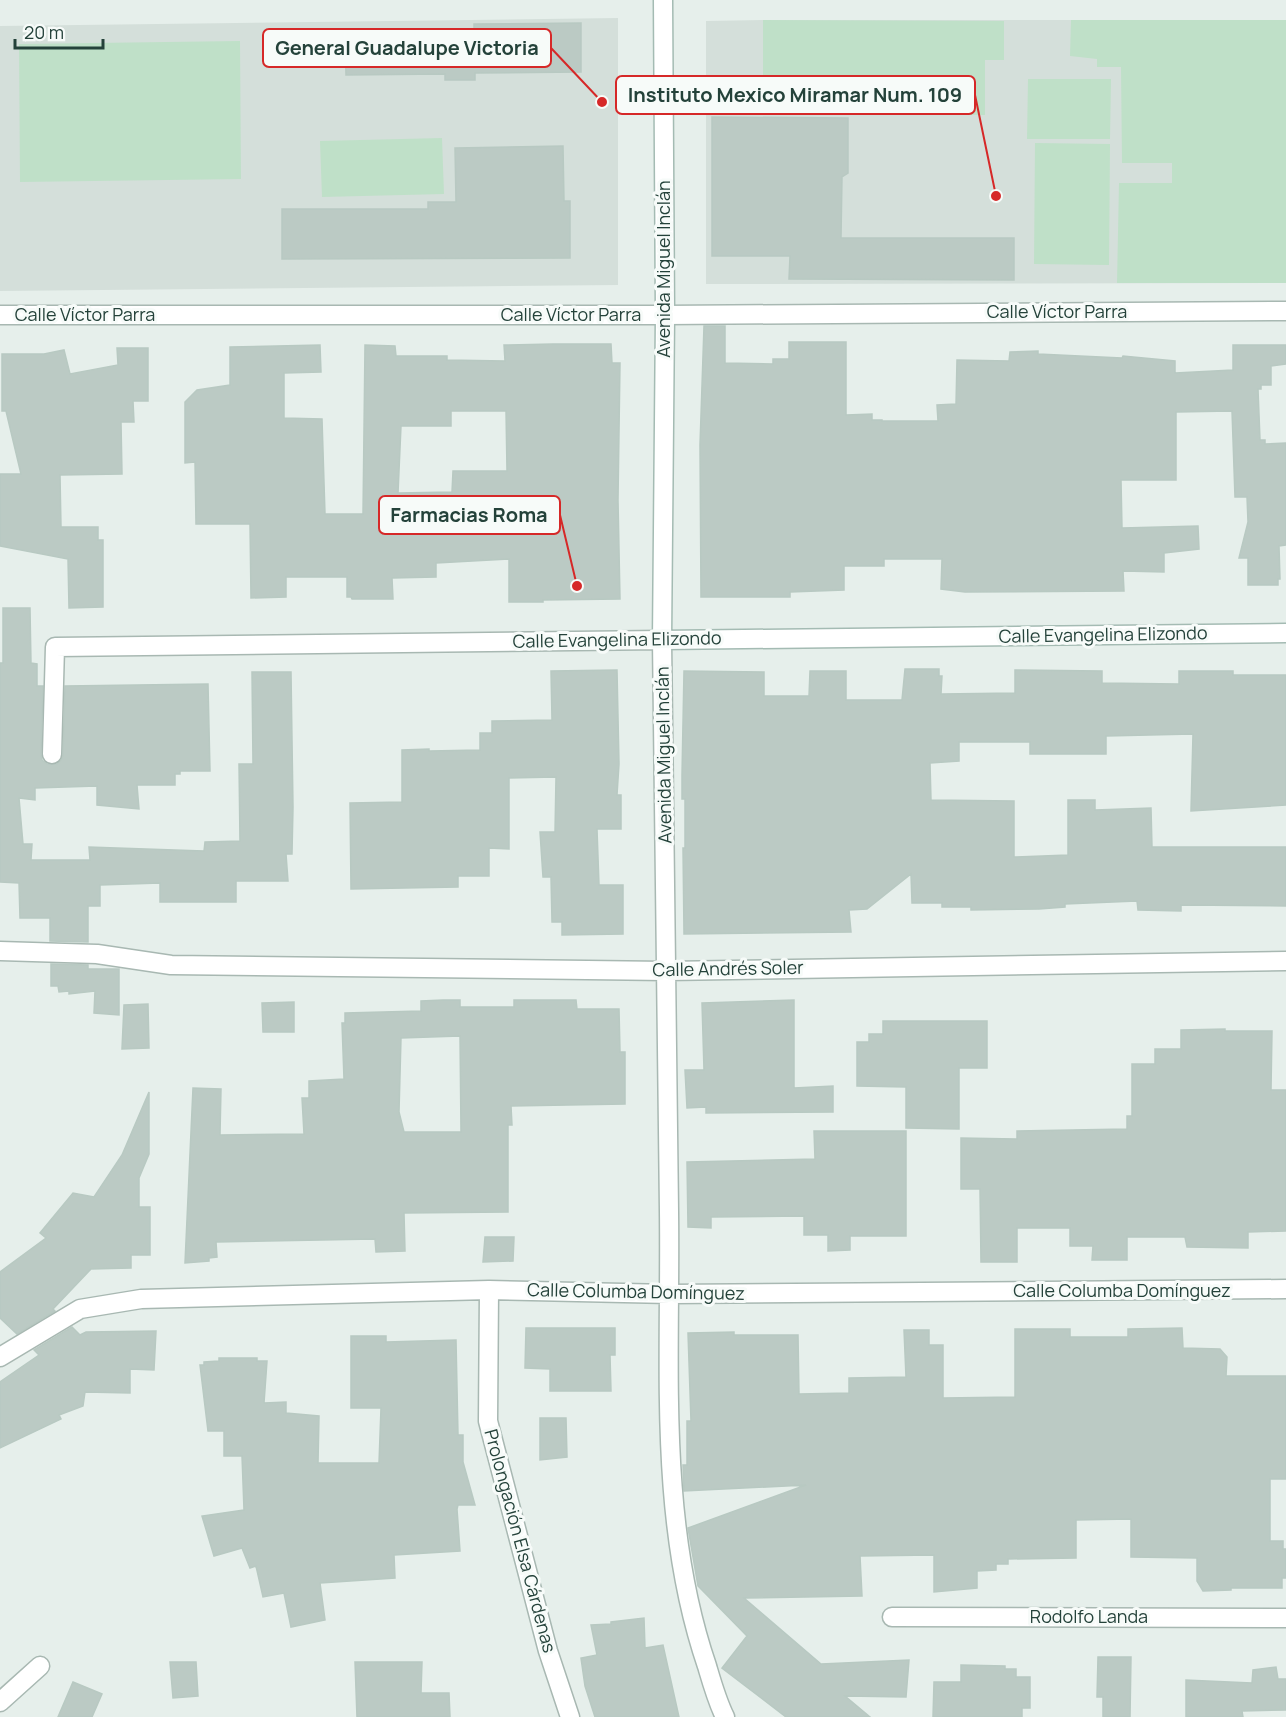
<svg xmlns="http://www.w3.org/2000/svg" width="1286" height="1717" font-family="Manrope,sans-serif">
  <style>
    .built { fill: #d4dfda }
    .green { fill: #bfe0c8 }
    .building { fill: #bbcac4; stroke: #b8c9c2; stroke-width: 1.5; fill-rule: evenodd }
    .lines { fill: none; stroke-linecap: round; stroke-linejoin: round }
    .street-casing { stroke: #a8b8b2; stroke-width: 21 }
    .secondary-casing { stroke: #a4bbb3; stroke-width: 21 }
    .street { stroke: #fff; stroke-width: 18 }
    .secondary { stroke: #fff; stroke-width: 18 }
    .labels { text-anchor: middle; stroke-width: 6; stroke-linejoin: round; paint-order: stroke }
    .street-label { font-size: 18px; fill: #24423a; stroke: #f7fbf9 }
    .leader { fill: none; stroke: #d62828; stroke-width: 2 }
    .callout-dot { fill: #d62828; stroke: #f7fbf9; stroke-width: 2 }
    .callout { fill: #f7fbf9; stroke: #d62828; stroke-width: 2 }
    .callout-label { font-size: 20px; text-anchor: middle; font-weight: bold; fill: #24423a }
  </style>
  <rect width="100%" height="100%" fill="#e6efeb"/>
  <path class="built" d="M618,18V285L0,291V26Z
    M763,20H1286V283L706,284V21Z"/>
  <path class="green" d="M763,20L1004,21V60H985V115L763,114Z
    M1071,20H1286V283H1117L1119,183H1172V163H1122L1121,67H1097V59L1070,56Z
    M240,41L241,179L20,182L19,44Z
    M1028,79H1111L1110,139H1027Z
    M442,138L444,194L322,197L320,141Z
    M1035,143L1110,144L1109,265L1034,264Z"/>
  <path class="building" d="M581,23V72L475,73V80H445V74L346,75L345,34L474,32V24Z
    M712,117L848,118V173L842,177L841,238H1014V280L789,279L790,256H712Z
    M563,146L564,201H570V258L282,259V209H428V202H456L455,148Z
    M704,326H725V363L773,364V359H789V342H846V415L872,414V420H882V421H938L937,405L956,404L957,360L1009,361L1010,352L1038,351V354L1122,358L1123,356L1175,361V373L1233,370V345H1286V364L1271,366V385H1261V389H1258L1260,440H1265V444L1286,443V545L1279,546L1280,579H1278V585H1248V558H1239L1248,522L1247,497H1235L1232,411L1176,412V480H1121L1122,528L1198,526L1199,549L1164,553V572L1123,571L1124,591L965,592L941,589L942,559H884V566H844V590L790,592V597H701L700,445Z
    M553,344H611L612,363H620L618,500L620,599L543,600V602H509V559L436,563V577L392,578L393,599H352L351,597H347V577H286V597L251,598L250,524H196L195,462L185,463V402L197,390L230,385V347L320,345L321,372L284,373V418L322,419L325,514H363L365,345L395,346L396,356H447V360L505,361L504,345ZM451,411H506L507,471H453L452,492L398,493L401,426H451Z
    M117,348H148V401H133L134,422H121L122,474L60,475L61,527H98V540H103V607L69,608L68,559L0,546V474H21L6,411H2V354H44L64,350L70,374L118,365Z
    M3,608H30L31,663L37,664V686H43L41,754L42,760L47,764H57L61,760L63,755L65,686L208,684L210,771H180V774H175V785H137L139,809L97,805V786L35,788V800L19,798L23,844H32L31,860H90L89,847L204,851L205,842L240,841L239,764H253L252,672H291L293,807L292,854H286L288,881H236V902H160V883L100,885V906H88V942L50,941V918H20L19,883L0,882V663H3Z
    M905,669H939V676H942L941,694L1015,693V670L1102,671V683L1179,684V671H1233V675H1286V805L1191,811L1193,734L1106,736V754H1030V742H959V761L930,763L931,800L1014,801V857L1068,855V800H1095V810L1151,808L1152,847H1286V906L1181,905V911L1138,910L1137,901L1065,904V907L1039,909L971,910V907H942V903H912L911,874L867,909L849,910L851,932L684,934L683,848H685V799H682V775L684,671L764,672V696H809L810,671H846V700H902Z
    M617,670L619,764L617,795H621V829H597L599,885H623V934L562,935V922H552L551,877H543L540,832H555L556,777L509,778V849L489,848V876H458V887L351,889L350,803L402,802V750L429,749V751L480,750V733H492V721L552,720L551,671Z
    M51,964L88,965V969H119V1015L94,1013L95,991L69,994V991L59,992L58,986H51Z
    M443,1000H460V1007H514V1000H576L577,1009H619L620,1052H625V1104L511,1106L512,1125H508V1212L404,1213L405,1251L376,1252L375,1239L216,1242L217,1257L209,1258V1261L185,1263L193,1088L221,1089L220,1135L304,1134L302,1098H309V1081L344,1079L342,1023H345V1013L421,1011V1001ZM460,1036L461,1132H404L399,1112L401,1038Z
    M794,1000V1088L833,1086V1112L706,1113V1107L687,1108L685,1070H704L702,1003Z
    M294,1002V1032H263L262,1003Z
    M148,1004L149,1048L122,1049L124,1005Z
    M883,1021H987V1068H959V1129L906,1128V1087L857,1086V1042H869V1034H883Z
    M1225,1029V1031H1272L1271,1090H1286V1231L1248,1232V1248L1187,1247L1185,1237H1127V1260H1092L1093,1246H1070V1228H1017V1262H981L980,1189H961V1138L1017,1139V1131L1127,1129V1116H1132V1064H1155V1049H1181V1030Z
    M149,1092V1154L139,1178V1207H150V1255H131V1268L91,1269L53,1309L55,1311L17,1334L0,1318V1272L46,1238L40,1233L73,1193L94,1197L122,1155Z
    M814,1131H906V1236H850V1250L828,1251V1235H804V1216L711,1217V1228L688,1227L687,1162L815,1159Z
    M485,1237H514L513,1261L483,1262Z
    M72,1327L80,1335L86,1332L156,1331L154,1370L130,1369V1393L85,1392L83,1406L59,1415L61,1419L0,1448V1382L39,1355L34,1350Z
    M526,1328H615V1355H610L611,1391H550V1369L525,1368Z
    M1182,1328L1183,1348L1220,1349L1227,1357L1226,1376H1286V1479H1270V1541H1283V1549H1286V1578H1282V1588H1231V1590L1203,1591L1197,1581V1558L1131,1557V1519L1076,1520V1558L1008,1559V1564H996V1570L977,1571V1588L934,1592V1555L860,1556L862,1596L744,1598L821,1664L909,1660L906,1697L845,1696L870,1717H786L722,1668L747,1636L698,1586L688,1528L806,1485L684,1491L683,1465H687V1421H691L688,1333L734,1332V1335H798L799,1394L849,1393V1378L906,1377L904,1330H929V1345H943V1398L1015,1397V1329H1070V1337H1128V1329Z
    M351,1336H386V1342L456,1340L458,1435H463V1462L475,1505H458L457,1509L460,1551L394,1555L395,1578L320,1583L325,1620L291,1627L284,1593L263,1597L256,1566L250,1568L242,1548L214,1556L202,1516L244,1510L242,1456H224V1431H208L200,1365H204V1362L219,1361V1358H257V1361H267L264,1403L286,1402V1413L319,1416L318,1463H379L381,1408H351Z
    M540,1418H566L567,1457L540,1460Z
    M644,1618L645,1648L663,1645L679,1717H595L585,1686L581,1658L597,1655L591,1625L611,1624V1622Z
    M1098,1657H1131L1130,1717H1103V1697H1097Z
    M170,1662H196L198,1696L173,1698Z
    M355,1662H422L421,1693H449L450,1717H357Z
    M961,1665L1005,1666V1669H1016V1677H1030V1708H1022V1717H933L934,1682H961Z
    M1276,1667L1278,1679H1286V1710L1242,1711L1243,1717H1186V1680L1252,1683L1253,1670Z
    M73,1682L102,1694L92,1717H58Z"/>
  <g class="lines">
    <g class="street-casing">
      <path id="street" d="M0,315H665L1286,311
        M52,754L55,647L662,640C664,830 667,1021 669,1212C671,1363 657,1520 707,1666C712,1683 717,1701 725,1717
        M0,951L97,954L171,965L666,971L1286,961
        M489,1290L488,1421L548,1651L570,1717
        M0,1357L80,1309L141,1299L489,1290L670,1294L1286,1289
        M892,1617L1286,1618
        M0,1702L40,1666"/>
    </g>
    <g class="secondary-casing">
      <path id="secondary" d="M663,0L665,315L662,640L1286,633"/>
    </g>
    <use href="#street" class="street"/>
    <use href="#secondary" class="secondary"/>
  </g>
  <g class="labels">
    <g class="street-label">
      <text transform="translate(664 269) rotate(-90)" y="6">Avenida Miguel Inclán</text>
      <text x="1057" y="318">Calle Víctor Parra</text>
      <text x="85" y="321">Calle Víctor Parra</text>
      <text x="571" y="321">Calle Víctor Parra</text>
      <text transform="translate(1103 635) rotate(-1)" y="6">Calle Evangelina Elizondo</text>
      <text transform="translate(617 640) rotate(-1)" y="6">Calle Evangelina Elizondo</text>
      <text transform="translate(664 755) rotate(-91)" y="6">Avenida Miguel Inclán</text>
      <text transform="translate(728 969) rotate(-1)" y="6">Calle Andrés Soler</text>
      <text x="1122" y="1297">Calle Columba Domínguez</text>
      <text transform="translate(636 1292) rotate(1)" y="6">Calle Columba Domínguez</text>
      <text transform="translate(520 1541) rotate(75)" y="6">Prolongación Elsa Cárdenas</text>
      <text x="1089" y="1623">Rodolfo Landa</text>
    </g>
  </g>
  <path class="leader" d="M602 102L551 48M996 196L975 95M577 586L560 515"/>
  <g class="callout-dot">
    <circle cx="602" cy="102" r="6"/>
    <circle cx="996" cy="196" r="6"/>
    <circle cx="577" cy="586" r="6"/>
  </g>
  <g class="callout">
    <rect x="263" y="29" width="288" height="38" rx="6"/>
    <rect x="616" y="76" width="359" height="38" rx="6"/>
    <rect x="379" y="496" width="181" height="38" rx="6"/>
  </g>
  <g class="callout-label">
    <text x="407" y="55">General Guadalupe Victoria</text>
    <text x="795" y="102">Instituto Mexico Miramar Num. 109</text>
    <text x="469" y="522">Farmacias Roma</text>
  </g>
  <path d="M15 39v9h88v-9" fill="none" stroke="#24423a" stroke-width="3"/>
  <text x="24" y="39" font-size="18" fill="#24423a" stroke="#f7fbf9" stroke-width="4.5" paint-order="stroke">20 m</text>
</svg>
